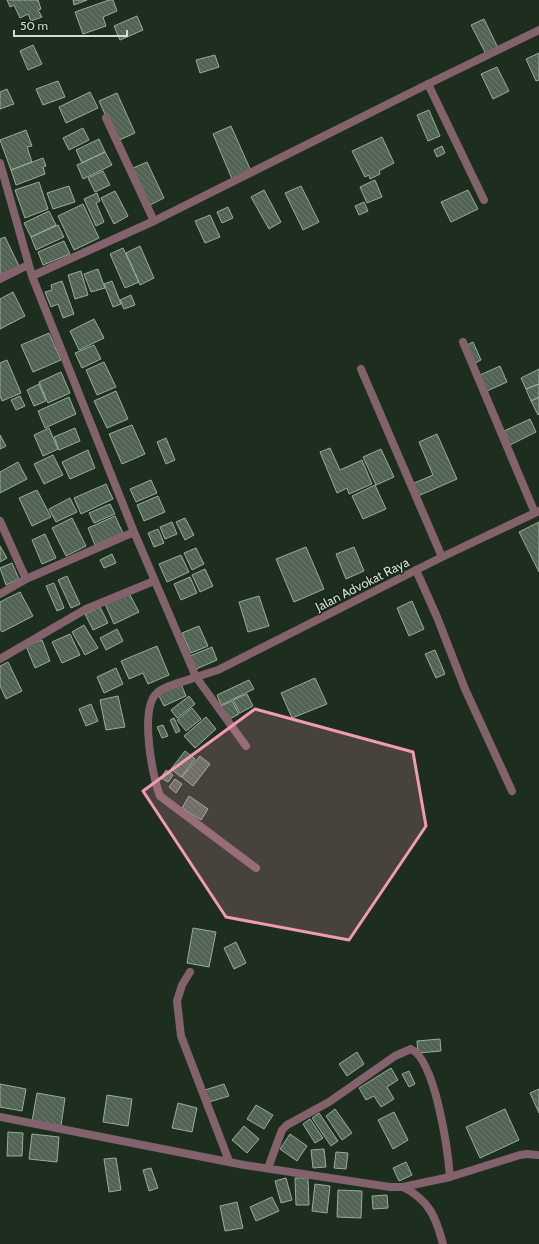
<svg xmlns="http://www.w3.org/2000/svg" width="539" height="1244" font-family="Cabin,sans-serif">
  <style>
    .building { fill: url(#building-back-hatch); stroke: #99ad9b }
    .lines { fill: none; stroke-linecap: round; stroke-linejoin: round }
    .service { stroke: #83626b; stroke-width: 8 }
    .minor { stroke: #83626b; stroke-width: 8 }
    .marked { fill: #f19ab4; fill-opacity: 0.2; stroke: #f19ab4; stroke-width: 3; stroke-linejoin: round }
    .labels { text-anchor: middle; stroke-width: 3; stroke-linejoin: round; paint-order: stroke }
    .street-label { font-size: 13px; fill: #d3ddd3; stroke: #142416 }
  </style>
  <defs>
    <pattern id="building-back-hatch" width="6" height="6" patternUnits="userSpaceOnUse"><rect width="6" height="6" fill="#516353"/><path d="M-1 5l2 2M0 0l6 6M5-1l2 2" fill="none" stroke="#69796b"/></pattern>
  </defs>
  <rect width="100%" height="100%" fill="#1d2e1f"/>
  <path class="building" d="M7,0H38L41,9L38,10L42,17L31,21L28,14L20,18L14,5L10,7Z
    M73,0H87L74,5Z
    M109,0H113L117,11L103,17L106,26L83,34L75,12Z
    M137,16L143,30L120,40L114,26Z
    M484,19L498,48L486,54L471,25Z
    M33,45L42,64L28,70L20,51Z
    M539,53V80L536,81L526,59Z
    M215,55L219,67L200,73L196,60Z
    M497,67L509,91L493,99L481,74Z
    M58,81L65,97L43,105L36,89Z
    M7,89L14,104L0,109V92Z
    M90,92L98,108L66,123L59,107Z
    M117,93L135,133L117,141L99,101Z
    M429,110L440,136L428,141L417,115Z
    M231,126L251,171L232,179L213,134Z
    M83,128L89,140L69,150L63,138Z
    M26,130L32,146L27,147L32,162L11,170L0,140Z
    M382,137L394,163L379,171L380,174L370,179L369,175L365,177L352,151Z
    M99,139L105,152L82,163L76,150Z
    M442,146L445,153L437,157L434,150Z
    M105,152L112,165L83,179L77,165Z
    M43,158L46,166L43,167L45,174L16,185L11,170Z
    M147,162L164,198L148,206L131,169Z
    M103,171L110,185L95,192L88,178Z
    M375,180L382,197L367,203L360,187Z
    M39,182L48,209L25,218L15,190Z
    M69,186L75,202L53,209L47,193Z
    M301,186L319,222L303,230L285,193Z
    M264,190L281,222L269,229L251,197Z
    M468,190L478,209L451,222L441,202Z
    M115,191L128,216L114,224L101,198Z
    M97,193L100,201L96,203L104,222L96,226L84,199Z
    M364,202L368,211L359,215L355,206Z
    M83,204L99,238L74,250L58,216Z
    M228,207L233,218L222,223L217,212Z
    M49,211L56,225L31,237L24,223Z
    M210,215L220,237L205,243L195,221Z
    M58,225L64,237L36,250L31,237Z
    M5,237L19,266L0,275V239Z
    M64,241L70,254L43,265L38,252Z
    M140,246L154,278L140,285L126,253Z
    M123,248L139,282L125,288L110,254Z
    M98,269L105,288L91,292L84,274Z
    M81,271L88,295L75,299L68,275Z
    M62,281L74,314L63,318L58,304L51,307L45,292L52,290L51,285Z
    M112,281L121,304L113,307L104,284Z
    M13,292L25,316L0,329V299Z
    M131,295L135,305L124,309L120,300Z
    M94,319L104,338L79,350L70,331Z
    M49,333L61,360L33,372L21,345Z
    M473,342L481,360L473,364L465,346Z
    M94,345L101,359L82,368L75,353Z
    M7,360L21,393L2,401L0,396V363Z
    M104,362L116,387L97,395L86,370Z
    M500,366L507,382L487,391L480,375Z
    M539,369V384L526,389L521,378Z
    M61,372L70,393L48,403L39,382Z
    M39,384L46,401L34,406L27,390Z
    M539,384V397L531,401L526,389Z
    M116,391L128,419L107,428L94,401Z
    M20,396L25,406L16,410L11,400Z
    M69,397L76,414L45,428L38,411Z
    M539,397V414L538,415L531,401Z
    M530,419L536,432L510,445L504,431Z
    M132,425L145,454L122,464L109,434Z
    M49,428L58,449L43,456L34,435Z
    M75,428L80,441L59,450L54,437Z
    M437,434L457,479L418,496L412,484L433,475L419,442Z
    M0,435L6,446L0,449Z
    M166,438L175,460L166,464L157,442Z
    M330,448L340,470L362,460L372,484L349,494L347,488L337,493L320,452Z
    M381,449L394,477L376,485L363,457Z
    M88,450L95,468L70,479L62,462Z
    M53,455L63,475L44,484L34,464Z
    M18,462L27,479L0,493V472Z
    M151,480L157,493L136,502L130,489Z
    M106,484L113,499L81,514L74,498Z
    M375,485L386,509L363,519L352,496Z
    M37,490L51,517L32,526L19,498Z
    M158,496L165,512L144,521L137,505Z
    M70,498L77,512L56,522L49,509Z
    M110,504L115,514L94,523L89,513Z
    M115,516L123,533L95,545L88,528Z
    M72,518L86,546L66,556L52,528Z
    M185,518L194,535L185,540L176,522Z
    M172,522L177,534L165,539L160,527Z
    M539,522V572L519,532Z
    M158,529L164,543L154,547L148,533Z
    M45,534L56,558L42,564L32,540Z
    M0,546L7,558L0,562Z
    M306,547L324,589L294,602L276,559Z
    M354,547L364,571L346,579L336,554Z
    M196,548L204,564L192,570L184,553Z
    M112,554L116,563L104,568L100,560Z
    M181,555L189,572L167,582L159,564Z
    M12,563L19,579L6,585L0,568Z
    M205,569L213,586L200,592L192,575Z
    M67,576L80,604L71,608L58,580Z
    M190,577L197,593L181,600L174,584Z
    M54,583L64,608L57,611L46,586Z
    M20,592L33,616L2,632L0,629V602Z
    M129,593L139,612L114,624L105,604Z
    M259,596L269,626L248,632L239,602Z
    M412,601L424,629L409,636L397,608Z
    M100,607L108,623L93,630L85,614Z
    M84,625L98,648L85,655L72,632Z
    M199,626L208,646L191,653L182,633Z
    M117,629L123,641L106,650L100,638Z
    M70,634L80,655L62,663L52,642Z
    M42,640L50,661L35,668L26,646Z
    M157,646L169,675L148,684L143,673L129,679L121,661Z
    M212,647L217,660L196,669L190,656Z
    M435,650L445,674L436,678L425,654Z
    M8,662L22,691L6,699L0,686V666Z
    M116,668L123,684L104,693L97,677Z
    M315,678L327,704L292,718L281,693Z
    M249,680L254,689L221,705L217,695Z
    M181,684L186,696L164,706L158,694Z
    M247,694L253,706L240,713L233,700Z
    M118,696L125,727L106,730L100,700Z
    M189,696L195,704L177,718L171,710Z
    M232,701L239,714L228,720L221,706Z
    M91,704L98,721L86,726L79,709Z
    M192,708L201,719L186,731L177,720Z
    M206,717L216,729L195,748L184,736Z
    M174,718L180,731L176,733L170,720Z
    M163,725L168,736L162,738L157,727Z
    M185,751L195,759L181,777L171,769Z
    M200,756L210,764L193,786L182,777Z
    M166,770L173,775L168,782L161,778Z
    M175,779L182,784L176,793L169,787Z
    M189,796L208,809L201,820L182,808Z
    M193,928L216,932L209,967L187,963Z
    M236,942L246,963L234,969L224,948Z
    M440,1039L441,1051L418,1053L417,1041Z
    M357,1052L364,1064L347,1076L339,1064Z
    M391,1068L398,1080L387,1087L394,1099L381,1107L374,1096L366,1100L359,1088Z
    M409,1071L415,1084L409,1087L402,1074Z
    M0,1084L26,1089L22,1111L0,1107Z
    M224,1084L229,1096L209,1102L205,1090Z
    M539,1089V1113L530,1093Z
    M37,1093L65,1098L61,1126L32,1121Z
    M107,1095L132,1099L128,1126L103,1122Z
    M178,1103L197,1108L192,1132L172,1128Z
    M256,1105L273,1115L264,1129L247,1119Z
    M335,1109L352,1133L342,1140L326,1116Z
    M505,1109L519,1140L480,1158L466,1127Z
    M394,1112L408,1140L393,1149L378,1120Z
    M319,1113L338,1141L331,1146L312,1118Z
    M310,1119L323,1138L315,1143L303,1124Z
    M244,1126L259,1139L247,1153L232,1140Z
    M8,1132L23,1133L22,1156H7Z
    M32,1134L59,1137L57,1162L29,1159Z
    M290,1134L307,1146L297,1161L280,1149Z
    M324,1149L326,1167L313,1168L311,1150Z
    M336,1152L348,1153L346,1169L334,1168Z
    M116,1158L121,1190L109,1192L104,1159Z
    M406,1162L412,1175L399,1181L393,1168Z
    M151,1168L158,1188L149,1191L143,1170Z
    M286,1178L292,1200L281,1203L275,1181Z
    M295,1178H308L309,1205H296Z
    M315,1184L330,1186L327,1213L312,1211Z
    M338,1190L362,1191L361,1218L337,1217Z
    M387,1195L388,1208L373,1209L372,1196Z
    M272,1197L279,1211L256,1221L250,1207Z
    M237,1202L243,1228L225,1231L220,1206Z"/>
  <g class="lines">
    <path class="service" d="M428,84L484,200
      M416,570L437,617L465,689L512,791
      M403,1187C429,1200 436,1217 443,1244"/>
    <path class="minor" d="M106,118L154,221
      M0,163L32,276L134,532L196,677L218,670L442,557L539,511
      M32,276L154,221L428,84L539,30
      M0,279L28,265
      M463,342L535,513
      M361,369L442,557
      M0,521L26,579
      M0,594L26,579L134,532
      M0,659L86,609L154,581
      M246,746L196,677C184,682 165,685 156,694C140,710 152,776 160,796L256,868
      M190,972L182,985L177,1001L181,1036L229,1161
      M0,1117L244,1165L390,1187H403L450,1177L520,1155L527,1154L537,1155
      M268,1168L282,1130L287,1125L329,1102L395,1056L411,1049C436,1061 448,1152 450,1177"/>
  </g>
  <path class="marked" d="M255,709L413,752L426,826L349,940L226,917L143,791Z"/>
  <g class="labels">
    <g class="street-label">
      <text transform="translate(362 584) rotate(-27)" y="5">Jalan Advokat Raya</text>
    </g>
  </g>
  <path d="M14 30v6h113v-6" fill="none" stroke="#d3ddd3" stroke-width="2"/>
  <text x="20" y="30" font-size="12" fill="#d3ddd3" stroke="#142416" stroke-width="3" paint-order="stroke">50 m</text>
</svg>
